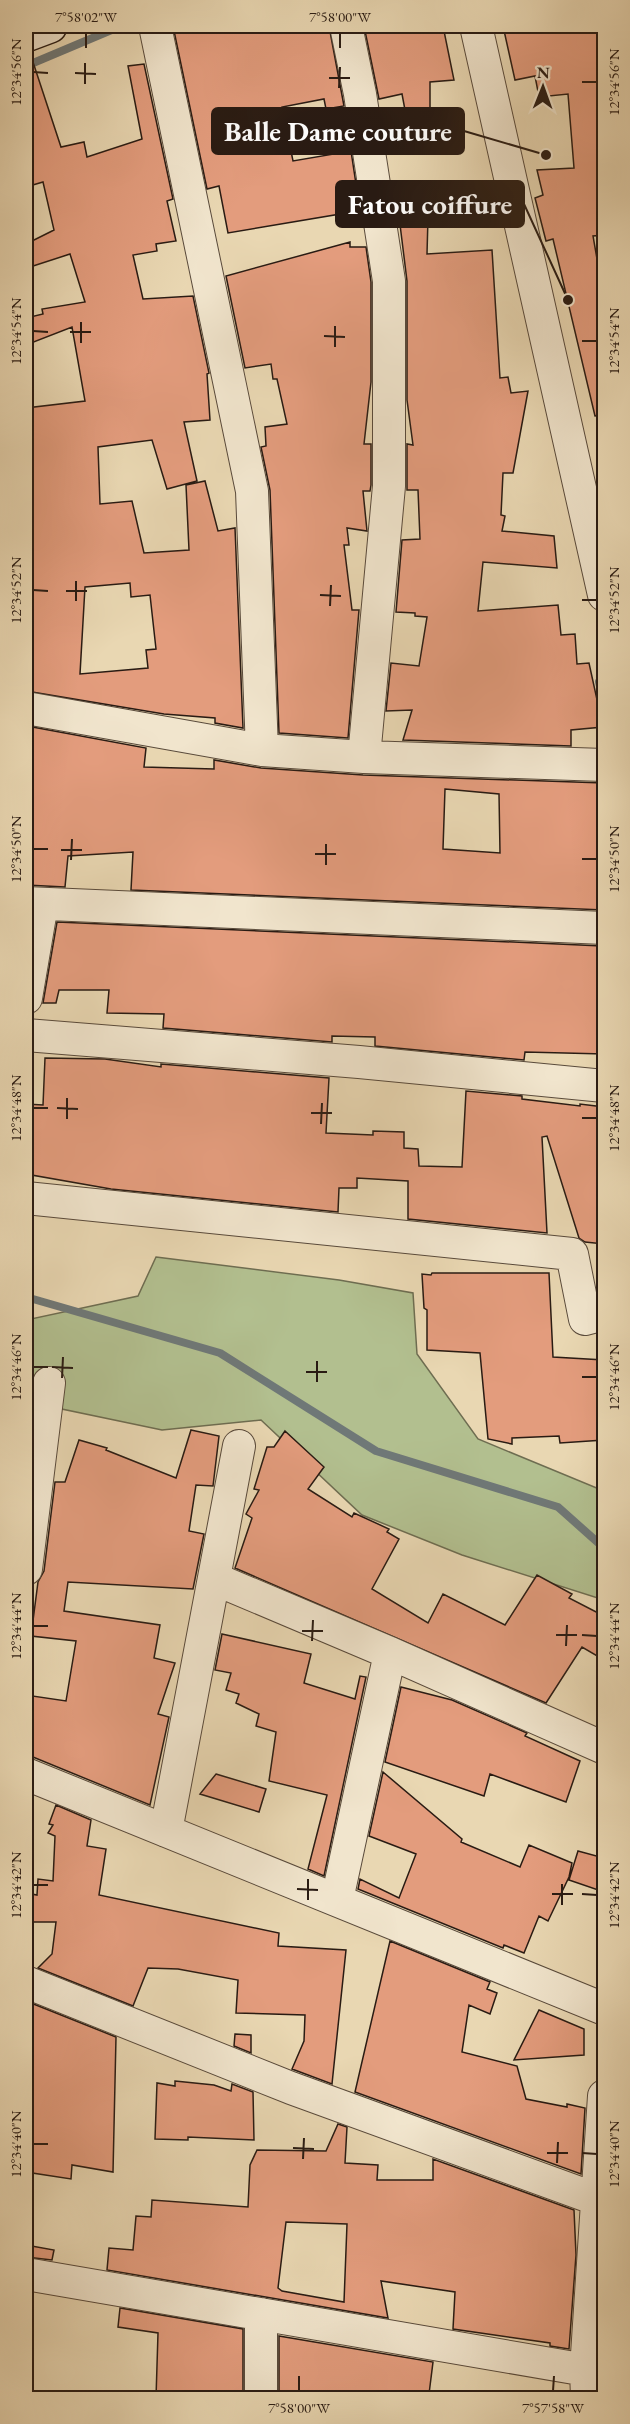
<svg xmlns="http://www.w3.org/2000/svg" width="630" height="2424" font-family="'EB Garamond',serif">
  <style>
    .green { fill: #b2bf8f; stroke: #6e6d51; stroke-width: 1.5 }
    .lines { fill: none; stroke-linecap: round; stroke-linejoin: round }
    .stream { stroke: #6f7877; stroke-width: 8 }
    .building { fill: #e39c7d; stroke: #291b13; stroke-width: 1.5; fill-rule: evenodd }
    .street-casing { stroke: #594a3b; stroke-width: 34 }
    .secondary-casing { stroke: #291b13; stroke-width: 36 }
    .street { stroke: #f1e5cd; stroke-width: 32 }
    .secondary { stroke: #f1e5cd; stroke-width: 33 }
    .ticks { fill: none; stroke: #291b13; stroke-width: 2 }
    .leader { fill: none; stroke: #291b13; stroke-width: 2 }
    .callout-dot { fill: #291b13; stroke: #f1e5cd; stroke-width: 2 }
    .callout { fill: #291b13; stroke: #291b13; stroke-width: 2 }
    .callout-label { font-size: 28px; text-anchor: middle; font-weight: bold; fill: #fff }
    .neatline { fill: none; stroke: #291b13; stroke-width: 2 }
    .ticks-label { font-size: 15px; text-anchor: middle; fill: #291b13 }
  </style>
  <rect width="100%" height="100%" fill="#e9d7b2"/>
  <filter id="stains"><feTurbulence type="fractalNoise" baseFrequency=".00333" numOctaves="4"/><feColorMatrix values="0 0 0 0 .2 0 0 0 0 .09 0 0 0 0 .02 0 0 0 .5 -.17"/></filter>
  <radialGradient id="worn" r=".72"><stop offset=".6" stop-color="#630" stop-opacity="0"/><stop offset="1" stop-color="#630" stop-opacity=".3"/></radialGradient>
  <path class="green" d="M156,1257L339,1280L413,1293L417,1354L478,1439L604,1491V1600L462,1555L362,1515L261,1420L162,1430L38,1404L26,1339V1320L138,1296Z"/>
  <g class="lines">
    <path class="stream" d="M26,66L121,26
      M599,682L604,705
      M26,1297L220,1353L376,1451L558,1507L604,1548"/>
  </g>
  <path class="building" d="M173,26H329L344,106L326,109L324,99L282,107L293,161L351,151L359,204L353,205L352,212L228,233L219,186L207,189Z
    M364,26H443L454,80L430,82V123L408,126L402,94L379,99Z
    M503,26H600L599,73H604V235L593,236L604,299V415L595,416L553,239L546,241L535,198L543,195L537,170L574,168L568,94L539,97L535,76L515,80Z
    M30,53L61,147L84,142L87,157L142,139L128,66L144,64L173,199L167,201L176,241L156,244L157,251L133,255L143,299L193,296L209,373L207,374L210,420L184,422L197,481L167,489L152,440L98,447L100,504L132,501L144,553L189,550L186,485L205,481L218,531L235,528L243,728L215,723V718L164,714L26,691V408L85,401L72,327L26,345V318L43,314L42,309L85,302L70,254L30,267L26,249V244L54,230L43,182L26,187V54ZM130,583L131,597L150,595L156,649L146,650L148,668L80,674L85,587Z
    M429,181L427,254L492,250L500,378L508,377L511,393L528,391L513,473H503L501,515L505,516L502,531L554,536L557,568L483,562L478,611L558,605L561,635L575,634L577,664L589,663L603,727L571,730V746L403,740L412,710L386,711L391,663L419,666L427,617L415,616V613L396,612L402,540L420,539L418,490H407V444L413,445L407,400V281L395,184Z
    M350,242V247H366L371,282V382L364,444H371V485L370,491H363L367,531L347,528L349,545H344L352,610H359L348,738L279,733L270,490L261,447L266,446L265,427L287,424L277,379H273L271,364L245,368L226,276Z
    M27,726L146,748L144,767L214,769V760L261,768L363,775L604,783V910L131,890L133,852L68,856L65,887L26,885ZM445,789L499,794L500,853L443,849Z
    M57,922L602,946V961H604V1054L525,1052L524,1060L375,1046V1037L332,1036V1042L163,1028L164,1014L107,1013L109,990H59L56,1003H43Z
    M45,1058L105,1059L161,1067V1064L329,1078L326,1133L373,1135V1131L404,1132V1148L418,1149L419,1166L462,1167L466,1091L522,1096V1099L580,1106V1104L604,1107V1244L585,1242L579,1238L547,1136L542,1137L547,1233L408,1219V1181L357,1178V1188H339L338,1212L111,1189L26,1174V1104L43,1105Z
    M432,1273H549L553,1357L604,1360V1440L560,1443L559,1436L512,1438V1444L488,1439L480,1353L427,1350V1310L424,1308L422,1274L431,1275Z
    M191,1430L219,1436L213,1486L196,1485L189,1531L204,1534L193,1589L68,1582L64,1611L160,1625L154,1658L175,1663L158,1714L169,1717L150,1805L33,1757L26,1756V1695L66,1701L76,1641L31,1636L38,1582L44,1571L55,1482H65L79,1440L107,1448L106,1450L176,1478Z
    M285,1431L324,1467L308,1489L352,1517L354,1513L389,1529L387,1532L399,1539L372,1589L428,1623L443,1594L505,1625L537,1575L572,1594L569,1598L604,1616V1660L582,1647L546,1703L235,1568L252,1518L246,1514L259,1490L254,1489L267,1447H274Z
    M222,1634L311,1654L304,1683L355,1699L360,1676L366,1677L324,1876L308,1869L327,1795L269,1781L276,1732L256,1726L259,1714L236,1703L239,1694L226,1690L231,1673L215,1670Z
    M401,1687L452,1700L527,1733L525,1736L580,1761L566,1802L490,1774L484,1796L385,1762Z
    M383,1772L462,1839L461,1842L520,1867L529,1845L572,1863L569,1877L548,1921L539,1916L524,1953L504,1945L503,1948L358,1889L360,1879L399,1898L416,1854L369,1836Z
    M216,1774L266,1789L259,1812L200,1794Z
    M56,1805L91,1820L87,1846L106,1849L99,1895L279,1933L278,1946L346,1950L332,2084L292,2069L304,2041L305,2015L236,2013L238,1980L178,1969L148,1968L133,2006L38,1968L52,1954L56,1922H26V1893L37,1895L38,1879L53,1881L55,1836L48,1833L53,1825L49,1824Z
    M578,1851L604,1858V1892L569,1880Z
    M390,1941L490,1982L487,1989L497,1993L490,2014L469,2005L462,2052L517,2066L526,2099L567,2107V2104L585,2108L581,2174L355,2092Z
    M26,2001L116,2037L113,2172L72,2165L71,2179L26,2172Z
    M539,2010L584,2029V2055L514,2060Z
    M235,2034L251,2035V2053L234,2046Z
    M175,2081L214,2085L231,2091L232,2084L253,2092L254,2140L188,2137V2140L155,2139L157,2083L175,2086Z
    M338,2124L347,2127L345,2163L378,2165L377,2180H433V2159L574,2210L576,2255L569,2349L550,2346V2343L453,2329L455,2292L381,2281L388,2318L107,2270L109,2248L133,2250L136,2216L151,2217L152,2200L248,2207L250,2165L257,2150L326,2151ZM286,2222L347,2224L344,2302L282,2291L278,2288Z
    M26,2245L54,2250L52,2260L26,2257Z
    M120,2308L243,2329V2398H156L158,2333L118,2327Z
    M279,2336L433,2362L429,2394L395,2391V2398H279Z"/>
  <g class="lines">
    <g class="street-casing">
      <path id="street" d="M155,26L252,491L262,750
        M346,26L360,94L389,281V486L364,757
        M476,26L604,595
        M26,708L262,750L364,757L604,765
        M26,903L604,928
        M26,998L42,904
        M26,1035L359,1062L604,1086
        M26,1198L572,1254L585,1319L604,1314
        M26,1569L49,1383
        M215,1579L390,1653L604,1748
        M26,1774L604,2009
        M166,1831L239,1446
        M337,1900L390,1653
        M26,1982L291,2088L596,2199
        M26,2274L586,2370
        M261,2398V2314
        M587,2398L586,2370L604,2096"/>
    </g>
    <g class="secondary-casing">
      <path id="secondary" d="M26,35L50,26"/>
    </g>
    <use href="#street" class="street"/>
    <use href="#secondary" class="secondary"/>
  </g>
  <path class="ticks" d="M86,48V33M340,48V33M33,72L48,73M75,73L96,74M329,78H350M582,82H597M85,84V63M339,88L340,67M33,331L48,332M70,332H91M324,336L345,337M582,341H597M81,343V322M335,347V326M33,590L48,591M66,591H87M320,595L341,596M582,600H597M76,601V581M330,606L331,585M33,849H48M61,850H82M315,854H336M582,859H597M71,860L72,839M326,865V844M33,1108H48M57,1108L78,1109M311,1113H332M582,1118H597M67,1119V1098M321,1124L322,1103M33,1367H48M52,1367L73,1368M306,1372H327M582,1377H597M62,1378L63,1357M317,1382V1361M33,1626H48M302,1631H323M556,1635H577M582,1635L597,1636M312,1641L313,1620M566,1646L567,1625M33,1885H48M297,1889L318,1890M552,1894H573M582,1894L597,1895M308,1900V1879M562,1905V1884M33,2144H48M293,2148L314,2149M547,2153H568M582,2153L597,2154M303,2159L304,2138M557,2163L558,2142M299,2391V2376M553,2391L554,2376"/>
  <path class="leader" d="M546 155L464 131M568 300L524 204"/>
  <g class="callout-dot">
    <circle cx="546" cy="155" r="6"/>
    <circle cx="568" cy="300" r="6"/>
  </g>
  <g class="callout">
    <rect x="212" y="108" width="252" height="46" rx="6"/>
    <rect x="336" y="181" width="188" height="46" rx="6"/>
  </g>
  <g class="callout-label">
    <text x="338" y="141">Balle Dame couture</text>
    <text x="430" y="214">Fatou coiffure</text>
  </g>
  <rect width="630" height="2424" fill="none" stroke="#e9d7b2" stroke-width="66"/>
  <g transform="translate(543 87) rotate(1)" stroke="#f1e5cd" stroke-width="4.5" paint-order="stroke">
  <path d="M0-4.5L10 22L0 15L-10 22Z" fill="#291b13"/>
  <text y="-9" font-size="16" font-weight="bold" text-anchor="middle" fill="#291b13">N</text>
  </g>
  <rect x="33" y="33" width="564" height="2358" class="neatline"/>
  <g class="ticks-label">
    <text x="86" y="22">7°58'02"W</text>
    <text x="340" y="22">7°58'00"W</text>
    <text transform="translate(16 72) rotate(-90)" y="5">12°34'56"N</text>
    <text transform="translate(614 82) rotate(-90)" y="5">12°34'56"N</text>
    <text transform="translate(16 331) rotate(-90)" y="5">12°34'54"N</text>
    <text transform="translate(614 341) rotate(-90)" y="5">12°34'54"N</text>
    <text transform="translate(16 590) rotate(-90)" y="5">12°34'52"N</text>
    <text transform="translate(614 600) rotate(-90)" y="5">12°34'52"N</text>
    <text transform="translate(16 849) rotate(-90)" y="5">12°34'50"N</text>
    <text transform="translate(614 859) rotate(-90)" y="5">12°34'50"N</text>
    <text transform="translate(16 1108) rotate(-90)" y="5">12°34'48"N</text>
    <text transform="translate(614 1118) rotate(-90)" y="5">12°34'48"N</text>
    <text transform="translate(16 1367) rotate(-90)" y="5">12°34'46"N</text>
    <text transform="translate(614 1377) rotate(-90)" y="5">12°34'46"N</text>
    <text transform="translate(16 1626) rotate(-90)" y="5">12°34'44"N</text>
    <text transform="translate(614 1636) rotate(-90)" y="5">12°34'44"N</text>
    <text transform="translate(16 1885) rotate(-90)" y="5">12°34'42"N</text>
    <text transform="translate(614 1895) rotate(-90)" y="5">12°34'42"N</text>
    <text transform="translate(16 2144) rotate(-90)" y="5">12°34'40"N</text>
    <text transform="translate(614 2154) rotate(-90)" y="5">12°34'40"N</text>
    <text x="299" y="2413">7°58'00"W</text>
    <text x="553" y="2413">7°57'58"W</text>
  </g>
  <rect width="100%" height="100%" filter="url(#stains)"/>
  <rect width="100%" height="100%" fill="url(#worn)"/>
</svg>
